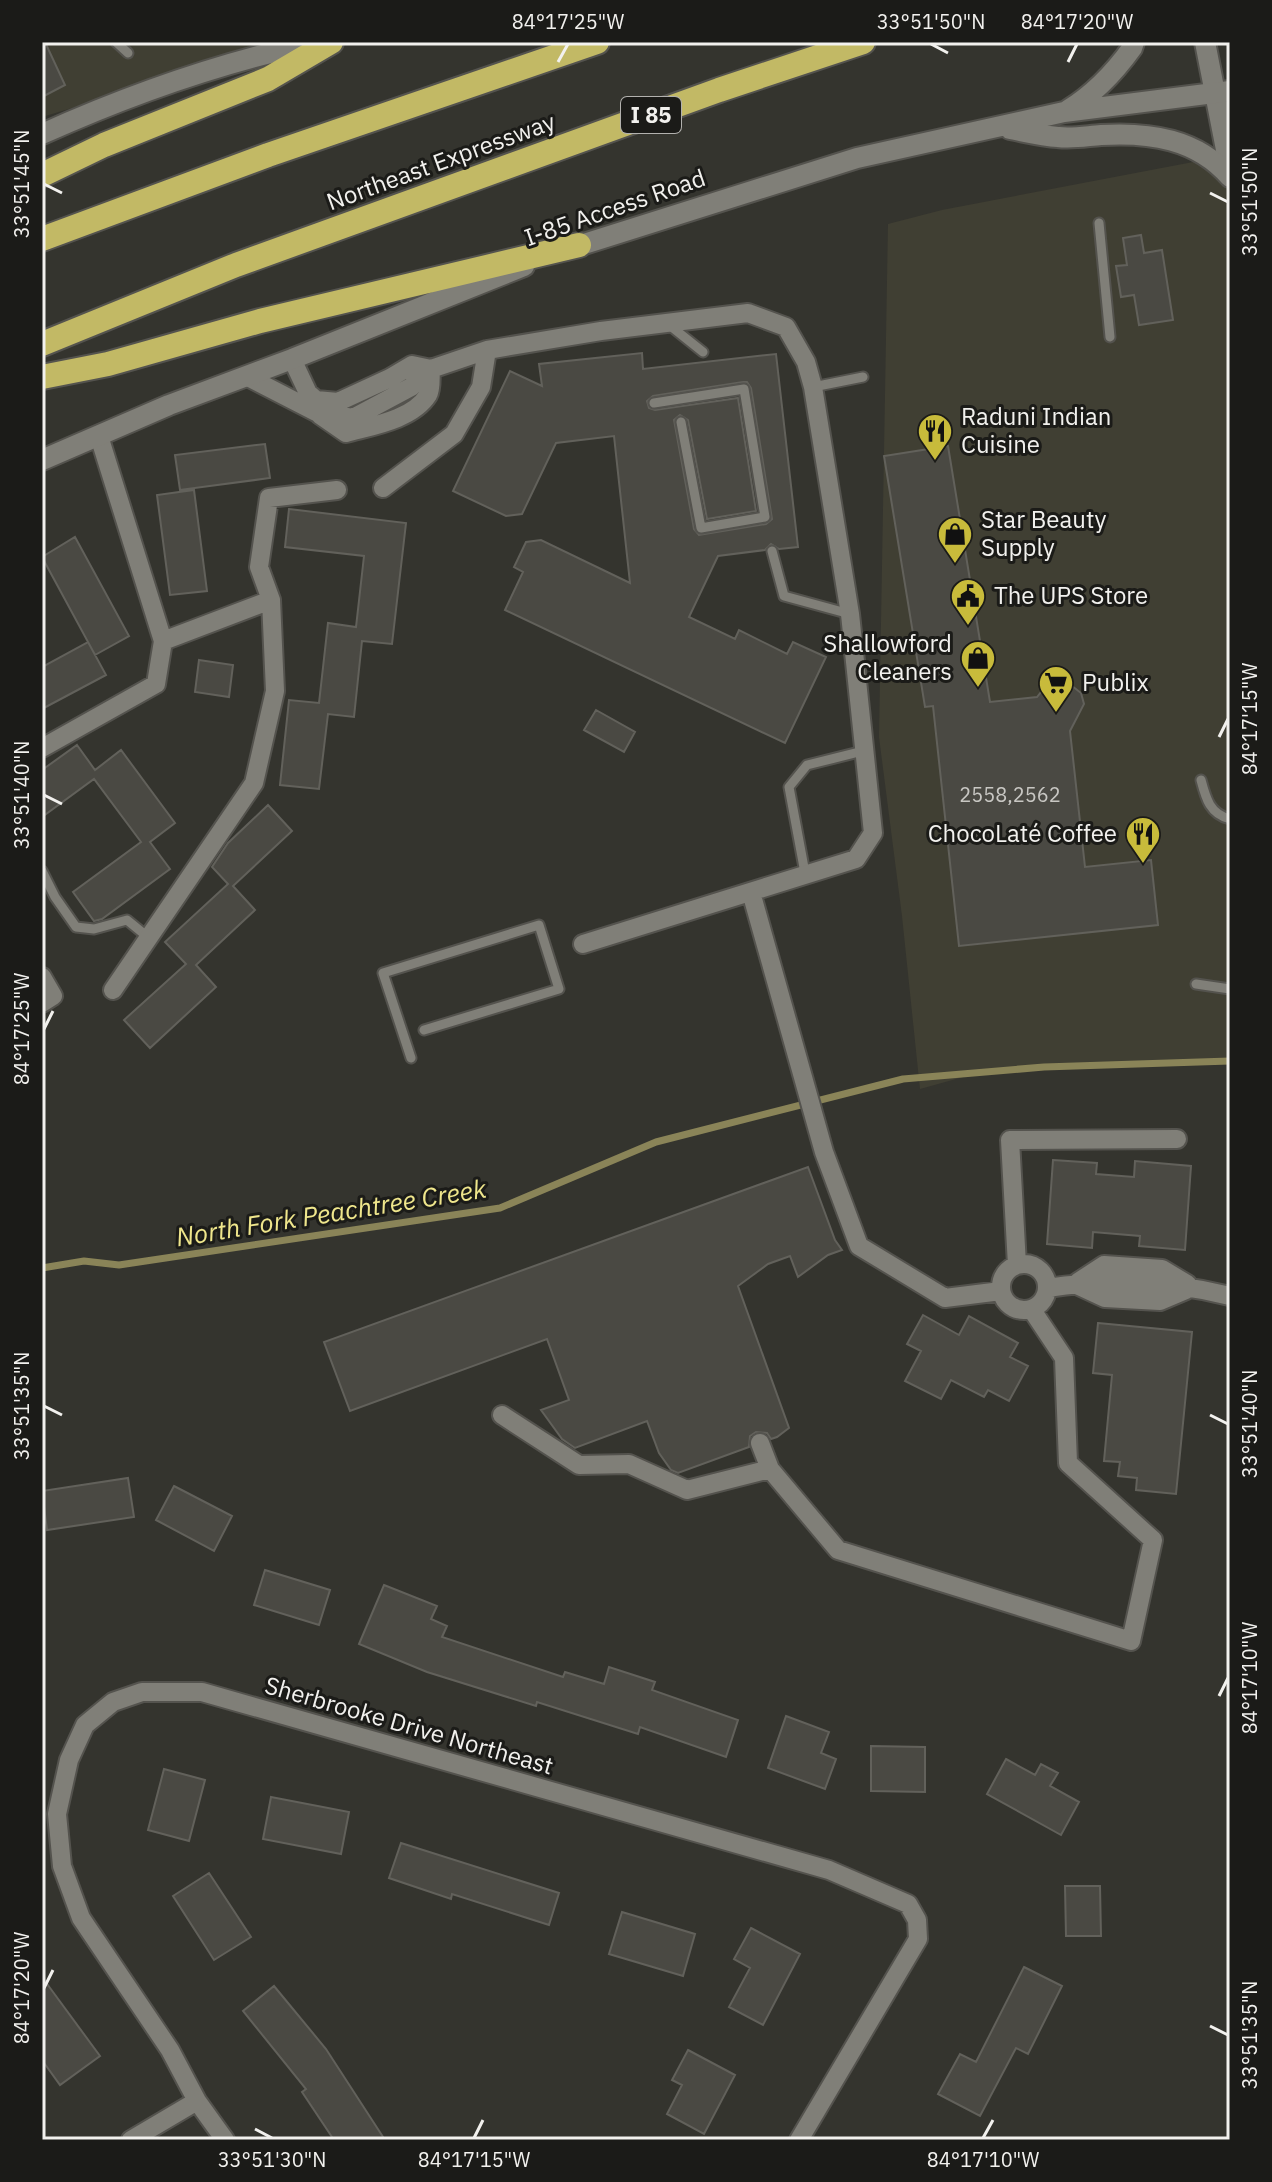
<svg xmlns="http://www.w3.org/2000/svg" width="1272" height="2182" font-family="'IBM Plex Sans',sans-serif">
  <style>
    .built { fill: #403f33 }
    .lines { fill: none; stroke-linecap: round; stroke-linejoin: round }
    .stream { stroke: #8a8458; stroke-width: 7 }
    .building { fill: #4a4943; stroke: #62615b; stroke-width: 2; fill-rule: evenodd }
    .service-casing { stroke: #54534e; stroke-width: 13 }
    .minor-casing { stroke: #54534e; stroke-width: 22 }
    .tertiary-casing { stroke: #54534e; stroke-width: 24 }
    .secondary-casing { stroke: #54534e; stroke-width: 24 }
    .motorway-casing { stroke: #54534e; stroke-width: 28 }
    .service { stroke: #807f78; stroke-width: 9 }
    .minor { stroke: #807f78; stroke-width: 18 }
    .tertiary { stroke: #807f78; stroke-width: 20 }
    .secondary { stroke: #807f78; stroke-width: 20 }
    .motorway { stroke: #c2b965; stroke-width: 24 }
    .ticks { fill: none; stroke: #f2f1ee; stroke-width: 3 }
    .labels { text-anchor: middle; stroke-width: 6; stroke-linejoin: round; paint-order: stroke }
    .number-label { font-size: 20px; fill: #c8c7c3 }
    .shield { fill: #1b1b18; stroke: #b2b1ae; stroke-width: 2 }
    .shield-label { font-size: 22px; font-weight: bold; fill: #f2f1ee }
    .street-label { font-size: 24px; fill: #f2f1ee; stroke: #1b1b18 }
    .poi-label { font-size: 24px; fill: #f2f1ee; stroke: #1b1b18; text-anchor: start }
    .water-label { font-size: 26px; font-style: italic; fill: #efe68c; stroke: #1b1b18 }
    .neatline { fill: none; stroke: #f2f1ee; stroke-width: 3 }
    .ticks-label { font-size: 20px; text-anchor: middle; fill: #f2f1ee }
  </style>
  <rect width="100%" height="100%" fill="#34342e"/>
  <path class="built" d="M42,42H262L219,64L42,117Z
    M1230,155V1060L992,1069L920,1089L902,916L879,737L888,224L942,210Z"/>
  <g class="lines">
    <path class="stream" d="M42,1268L84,1261L119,1265L500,1208L656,1142L903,1079L1044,1067L1230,1061"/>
  </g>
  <path class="building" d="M42,42H45L65,85L42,97Z
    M1141,235L1144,253L1162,250L1173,320L1139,325L1134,295L1121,297L1116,266L1127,265L1123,238Z
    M642,353L643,369L776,354L798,547L779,549L771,544L765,550L718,556L689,617L735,639L739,630L787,654L793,642L826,657L785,743L505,610L523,572L514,567L526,542L541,540L630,583L614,436L556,443L522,514L506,516L453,491L510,371L542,386L539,364ZM743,382H747L751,388L772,519L766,524L699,535L694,529L674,420L680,415L688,420L707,519L756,511L738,398L655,410L649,408L647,401L653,396Z
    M265,444L270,478L180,490L175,455Z
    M948,446L990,702L1037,697L1049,682H1067L1081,693L1084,704L1070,731L1085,867L1151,860L1158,925L959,946L933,706L925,707L884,456Z
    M194,490L207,591L170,595L157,495Z
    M289,509L406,523L392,644L362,641L354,717L328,714L319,789L280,785L289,700L319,703L328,623L356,627L364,556L285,547Z
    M75,537L129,636L95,655L42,557Z
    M88,642L106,675L42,709V667Z
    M199,660L233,665L229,697L195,692Z
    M596,710L635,732L624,752L584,730Z
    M77,745L95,770L121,750L175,823L150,842L170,869L102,919L94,921L73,892L141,842L94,779L42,817V770Z
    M268,805L292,831L233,886L255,910L196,965L216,987L150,1048L124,1020L186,964L165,942L228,884L212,867L228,843Z
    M1053,1160L1097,1163L1096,1174L1134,1177L1135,1161L1191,1166L1185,1250L1139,1246L1140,1236L1093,1232L1092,1248L1047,1244Z
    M808,1167L835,1240L842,1250L828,1255L798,1277L790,1256L768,1264L738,1286L789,1428L777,1437L771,1439L767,1433L756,1432L750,1436L749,1447L678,1473L671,1470L659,1453L647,1421L575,1448L562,1439L541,1410L569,1400L547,1339L350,1411L324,1342Z
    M923,1315L959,1335L969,1316L1018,1343L1010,1357L1028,1366L1009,1401L988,1390L984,1397L951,1380L941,1399L905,1381L921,1351L907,1344Z
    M1098,1323L1192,1332L1176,1494L1136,1490L1137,1478L1118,1476L1120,1462L1104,1461L1112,1375L1093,1373Z
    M128,1478L134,1517L47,1530L42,1491Z
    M174,1486L232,1516L214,1551L156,1520Z
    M265,1570L330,1590L319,1625L254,1605Z
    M384,1585L437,1606L431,1619L447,1626L442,1637L563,1677L565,1672L604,1684L609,1667L655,1682L652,1690L738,1720L726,1757L640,1727L638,1734L537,1702L536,1706L427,1672L359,1644Z
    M786,1716L829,1732L821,1753L836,1759L825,1789L768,1768Z
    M871,1746L925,1747V1792L871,1791Z
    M1006,1759L1035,1775L1041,1764L1058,1773L1050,1786L1079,1802L1061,1835L987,1794Z
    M164,1769L205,1780L189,1841L148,1830Z
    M271,1797L349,1812L341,1854L263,1839Z
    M401,1843L559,1893L549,1925L452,1894L451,1899L389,1878Z
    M209,1873L251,1937L214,1960L173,1896Z
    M1065,1886H1100L1101,1936H1066Z
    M622,1912L695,1934L683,1976L609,1954Z
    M751,1928L800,1954L763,2025L729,2007L750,1968L734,1959Z
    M1024,1967L1062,1986L1028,2054L1016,2048L980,2116L938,2094L960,2054L976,2062Z
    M42,1977L100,2056L60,2085L42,2060Z
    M274,1986L326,2049L385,2140H334L302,2092L306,2089L243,2011Z
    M688,2050L735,2075L704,2134L667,2114L682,2085L672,2080Z"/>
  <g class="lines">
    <g class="service-casing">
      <path id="service" d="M116,42L128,53
        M1099,223L1110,337
        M668,324L703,352
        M813,387L863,377
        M654,403L744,389L765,517L701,528L681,422
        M772,551L784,596L850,614
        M1201,780C1206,799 1210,814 1230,819
        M42,871L55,897L76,927L94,929L127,920L149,938
        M805,873L789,787L807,765L863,751
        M1196,984L1230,989
        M411,1058L383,973L539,925L559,989L424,1030"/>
    </g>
    <g class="minor-casing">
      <path id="minor" d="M292,359L308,393L316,400L338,402L390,378L412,365L431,369
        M246,376L316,412L353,418L411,387L431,369L487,350L601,331L748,313L786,327L806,362L813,387L850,614L873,833L856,859L583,944
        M320,415L346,433C371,426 412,420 428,395C432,388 430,377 431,369
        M383,488L454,434L481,387L487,350
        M163,641L271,600
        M42,748L156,684L163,641L99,436
        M751,892L824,1152L859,1246L945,1298L1001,1291
        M42,977L53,996L42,1003
        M113,990L254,783L275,691L271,600L259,567L269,498L337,490
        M1001 1287a23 23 0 1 1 46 0a23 23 0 1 1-46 0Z
        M1017,1265L1010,1140L1177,1139
        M1078,1282L1104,1265L1162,1269L1187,1284
        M1077,1285L1105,1298L1160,1301L1186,1290
        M1047,1288C1108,1279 1170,1281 1230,1296
        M502,1415L579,1465L629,1464L687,1490L770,1469L838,1550L1131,1641L1153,1540L1068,1463L1064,1358L1032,1310
        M760,1443L770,1469
        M131,2140L197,2101
        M225,2140L197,2101L170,2050L81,1918L62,1866L57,1814L69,1760L85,1725L113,1702L142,1692H202L829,1870L908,1904L917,1920L918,1939L799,2140"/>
    </g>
    <g class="tertiary-casing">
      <path id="tertiary" d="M1205,42L1230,170"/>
    </g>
    <g class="secondary-casing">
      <path id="secondary" d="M1068,110C1094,94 1114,73 1132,48L1134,42
        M1010,129C1026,132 1042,136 1058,137C1072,139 1087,136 1101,135C1150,132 1197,139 1230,177
        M42,134C131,94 222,62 317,42
        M565,250L857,158L1064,112L1230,91
        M42,460L169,405L292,359L524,266"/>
    </g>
    <g class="motorway-casing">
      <path id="motorway" d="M42,175L104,145L268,79L331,42
        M42,239L268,155L597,42
        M42,344L236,265L719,90L863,42
        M42,377L108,364L260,321L579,245"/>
    </g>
    <use href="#service" class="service"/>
    <use href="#minor" class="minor"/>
    <use href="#tertiary" class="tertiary"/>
    <use href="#secondary" class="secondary"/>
    <use href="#motorway" class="motorway"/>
  </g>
  <path class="ticks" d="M931,44L948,53M558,62L568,44M1068,62L1077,44M44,184L62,193M1210,193L1228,202M1219,737L1228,719M44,795L62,804M44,1029L53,1011M44,1406L62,1415M1210,1415L1228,1424M1219,1696L1228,1678M44,1988L53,1970M1210,2026L1228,2035M255,2129L272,2138M474,2138L483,2120M983,2138L993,2120"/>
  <defs>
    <g id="restaurant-pin" transform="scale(1.8)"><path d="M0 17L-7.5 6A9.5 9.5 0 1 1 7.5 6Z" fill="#c8bb3b" stroke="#1b1b18"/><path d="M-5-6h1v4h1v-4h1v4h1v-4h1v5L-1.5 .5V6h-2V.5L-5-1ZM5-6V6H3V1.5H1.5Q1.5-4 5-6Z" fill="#111"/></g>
    <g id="shop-pin" transform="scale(1.8)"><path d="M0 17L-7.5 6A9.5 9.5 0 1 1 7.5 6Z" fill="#c8bb3b" stroke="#1b1b18"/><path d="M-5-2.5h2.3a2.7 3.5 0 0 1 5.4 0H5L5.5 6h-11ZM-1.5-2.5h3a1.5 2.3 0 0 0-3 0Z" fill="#111"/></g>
    <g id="civic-pin" transform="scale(1.8)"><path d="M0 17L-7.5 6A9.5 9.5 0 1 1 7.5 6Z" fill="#c8bb3b" stroke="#1b1b18"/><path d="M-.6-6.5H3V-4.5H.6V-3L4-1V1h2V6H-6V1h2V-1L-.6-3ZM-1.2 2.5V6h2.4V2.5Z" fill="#111"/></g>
    <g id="supermarket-pin" transform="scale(1.8)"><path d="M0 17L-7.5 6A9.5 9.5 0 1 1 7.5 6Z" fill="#c8bb3b" stroke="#1b1b18"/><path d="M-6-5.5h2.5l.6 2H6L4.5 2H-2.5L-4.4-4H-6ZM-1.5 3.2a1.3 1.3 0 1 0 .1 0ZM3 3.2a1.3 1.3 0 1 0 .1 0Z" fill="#111"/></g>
  </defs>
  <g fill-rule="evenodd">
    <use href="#restaurant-pin" x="935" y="431"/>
    <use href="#shop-pin" x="955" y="534"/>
    <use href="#civic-pin" x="968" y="596"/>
    <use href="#shop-pin" x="978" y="658"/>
    <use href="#supermarket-pin" x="1056" y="683"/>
    <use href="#restaurant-pin" x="1143" y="834"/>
  </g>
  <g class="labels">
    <g class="number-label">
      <text x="1010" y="802">2558,2562</text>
    </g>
    <rect class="shield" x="621" y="97" width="60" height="36" rx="6"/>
    <g class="shield-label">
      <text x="651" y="123">I 85</text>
    </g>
    <g class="street-label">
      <text transform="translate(441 162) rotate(-20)" y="8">Northeast Expressway</text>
      <text transform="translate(615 208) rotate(-19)" y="8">I-85 Access Road</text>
      <text transform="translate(409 1726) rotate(16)" y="8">Sherbrooke Drive Northeast</text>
    </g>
    <g class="poi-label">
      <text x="961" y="425">Raduni Indian<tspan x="961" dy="28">Cuisine</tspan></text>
      <text x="981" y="528">Star Beauty<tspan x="981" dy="28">Supply</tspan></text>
      <text x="994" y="604">The UPS Store</text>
      <text x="952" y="652" text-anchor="end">Shallowford<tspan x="952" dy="28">Cleaners</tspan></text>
      <text x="1082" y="691">Publix</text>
      <text x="1117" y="842" text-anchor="end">ChocoLaté Coffee</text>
    </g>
    <g class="water-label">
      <text transform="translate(331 1213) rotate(-9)" y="9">North Fork Peachtree Creek</text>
    </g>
  </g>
  <rect width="1272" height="2182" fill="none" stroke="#1b1b18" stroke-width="88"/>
  <rect x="44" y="44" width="1184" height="2094" class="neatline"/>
  <g class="ticks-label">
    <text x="568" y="29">84°17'25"W</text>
    <text x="931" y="29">33°51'50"N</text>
    <text x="1077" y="29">84°17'20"W</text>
    <text transform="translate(22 184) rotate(-90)" y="7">33°51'45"N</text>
    <text transform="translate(1250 202) rotate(-90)" y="7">33°51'50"N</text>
    <text transform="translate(1250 719) rotate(-90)" y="7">84°17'15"W</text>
    <text transform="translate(22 795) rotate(-90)" y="7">33°51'40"N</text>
    <text transform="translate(22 1029) rotate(-90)" y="7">84°17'25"W</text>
    <text transform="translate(22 1406) rotate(-90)" y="7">33°51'35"N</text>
    <text transform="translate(1250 1424) rotate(-90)" y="7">33°51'40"N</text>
    <text transform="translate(1250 1678) rotate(-90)" y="7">84°17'10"W</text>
    <text transform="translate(22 1988) rotate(-90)" y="7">84°17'20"W</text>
    <text transform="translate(1250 2035) rotate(-90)" y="7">33°51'35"N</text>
    <text x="272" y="2167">33°51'30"N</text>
    <text x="474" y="2167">84°17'15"W</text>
    <text x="983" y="2167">84°17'10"W</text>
  </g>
</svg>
